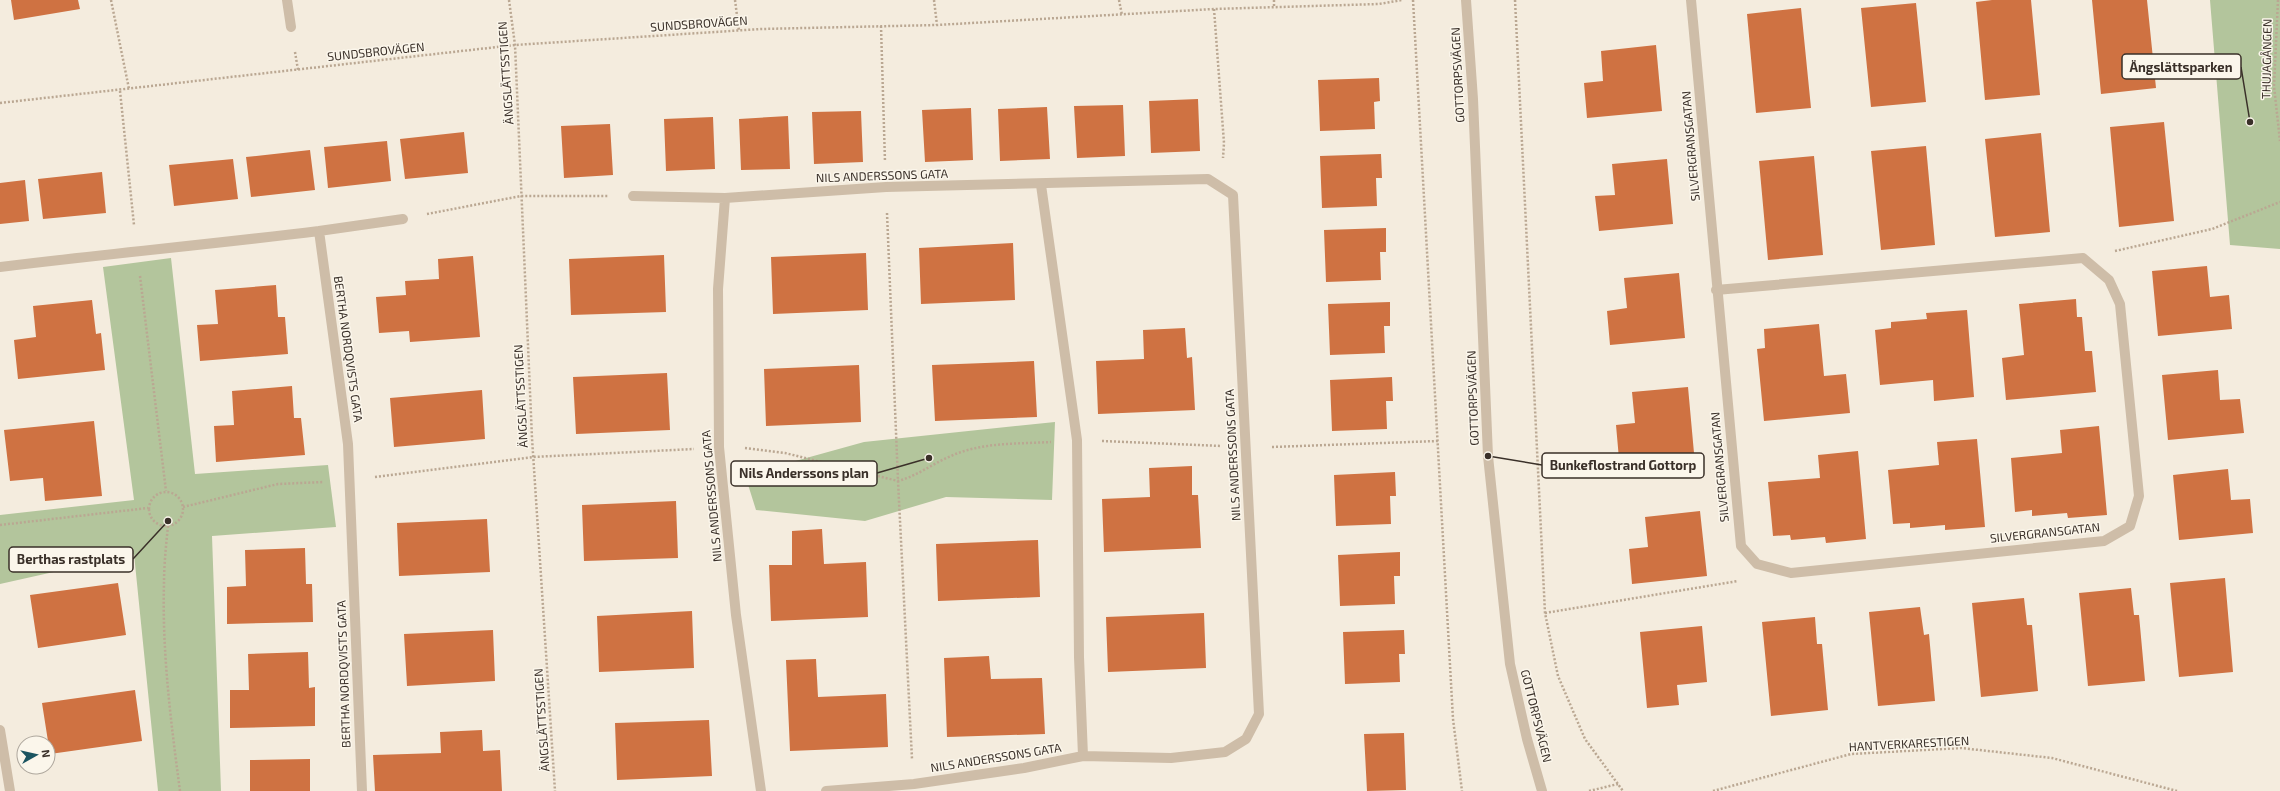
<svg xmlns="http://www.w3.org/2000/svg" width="2280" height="791" font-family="'Exo 2',sans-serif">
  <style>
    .green { fill: #b3c59c }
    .building { fill: #cf7242 }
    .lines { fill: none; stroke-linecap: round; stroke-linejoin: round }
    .path { stroke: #baa792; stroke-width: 2.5; stroke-dasharray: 2 2; stroke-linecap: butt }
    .minor { stroke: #cebda8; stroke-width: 10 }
    .labels { text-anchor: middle; stroke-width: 3; stroke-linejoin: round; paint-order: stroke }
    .street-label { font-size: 12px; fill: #3a3029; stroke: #fbf6eb }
    .leader { fill: none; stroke: #3a3029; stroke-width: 1.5 }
    .callout-dot { fill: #3a3029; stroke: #fbf6eb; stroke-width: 1.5 }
    .callout { fill: #fbf6eb; stroke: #3a3029; stroke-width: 1.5 }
    .callout-label { font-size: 13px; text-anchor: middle; font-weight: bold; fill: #3a3029 }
  </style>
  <rect width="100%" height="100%" fill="#f4ecde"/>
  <path class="green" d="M2210,0H2280V249L2230,245Z
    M171,258L195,474L328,465L336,527L212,536L221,791H158L134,554L0,584V515L134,500L103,267Z
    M1055,422L1052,500L946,497L865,521L756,510L745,475L864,442Z"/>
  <path class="building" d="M11,0H78L80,9L14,20Z
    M1992,0H2031L2040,95L1985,100L1976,2Z
    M2092,0H2147L2156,88L2101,94Z
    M1916,3L1926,102L1871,107L1861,8Z
    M1801,8L1811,108L1756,113L1747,14Z
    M1656,45L1662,111L1587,118L1584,83L1603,81L1601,51Z
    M1379,78L1380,101L1374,102L1375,129L1320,131L1318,80Z
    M1198,99L1200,151L1151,153L1149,101Z
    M1123,105L1125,156L1077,158L1074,106Z
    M1047,107L1050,159L1000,161L998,109Z
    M971,108L973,160L925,162L922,110Z
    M861,111L863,162L814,164L812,112Z
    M788,116L790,169L741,170L739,119Z
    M713,117L715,169L666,171L664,119Z
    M2164,122L2174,221L2119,227L2110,127Z
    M610,124L613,175L564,178L561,126Z
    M464,132L468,173L405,179L400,139Z
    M2041,133L2050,232L1995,237L1985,139Z
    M387,141L391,181L328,188L324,147Z
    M1926,146L1935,245L1881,250L1871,151Z
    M310,150L315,190L251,197L246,157Z
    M1381,154L1382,178H1376L1377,206L1322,208L1320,156Z
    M1814,156L1823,255L1768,260L1759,161Z
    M233,159L238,199L174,206L169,165Z
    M1667,159L1673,224L1599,231L1595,196L1615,195L1612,164Z
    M102,172L106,213L43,219L38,179Z
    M25,180L29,221L0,224V183Z
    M1386,228V252H1380L1381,280L1326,282L1324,230Z
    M1013,243L1015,300L921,304L919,248Z
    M866,253L868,310L773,314L771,257Z
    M664,255L666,312L571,315L569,259Z
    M473,256L480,337L410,342L409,331L379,333L376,297L406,295L405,281L439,279L438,259Z
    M2207,266L2210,297L2229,295L2232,329L2158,336L2152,271Z
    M1679,273L1685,338L1610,345L1607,311L1627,308L1624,278Z
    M276,285L278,317H285L288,354L200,361L197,325L218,324L215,290Z
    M2076,299L2077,317H2082L2085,351H2092L2096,392L2006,400L2002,358L2024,355L2019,304Z
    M92,300L96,334L101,333L105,370L18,379L14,340L36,337L33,306Z
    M1390,302V326H1384L1385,353L1330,355L1328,304Z
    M1967,310L1974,397L1934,401L1933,380L1880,385L1875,330L1891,328V322L1927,319L1926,313Z
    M1819,324L1824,376L1846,374L1850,413L1764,421L1757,349L1765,348L1764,329Z
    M1185,328L1187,358L1192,357L1195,410L1098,414L1096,361L1144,359L1143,330Z
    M1034,361L1037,417L935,421L932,365Z
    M859,365L861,422L766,426L764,369Z
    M2218,370L2220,400L2240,399L2244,433L2168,440L2162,375Z
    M667,373L670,430L576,434L573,377Z
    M1392,377L1393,401H1386L1387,429L1332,431L1330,380Z
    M292,386L294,418H301L305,455L216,462L214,426L234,425L232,391Z
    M1688,387L1694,453L1619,459L1616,425L1635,423L1632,392Z
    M482,390L485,439L394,447L390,398Z
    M94,421L102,496L45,501L43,478L10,481L4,430Z
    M2099,426L2107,515L2068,518L2067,513L2032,516V510L2015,512L2011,458L2062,453L2060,430Z
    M1977,439L1985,527L1945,530V525L1910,528V523L1893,524L1888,470L1939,465L1937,442Z
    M1858,451L1866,539L1826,543L1825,537L1791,540L1790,535L1773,536L1768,482L1820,478L1818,455Z
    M1192,466V495H1198L1201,548L1104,552L1102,499L1150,497L1149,468Z
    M2228,469L2231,500L2250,499L2253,533L2179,540L2173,475Z
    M1395,472L1396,496H1390L1391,524L1336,526L1334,475Z
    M676,501L678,558L584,561L582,505Z
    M1700,511L1707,576L1632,584L1629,549L1648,547L1645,517Z
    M487,519L490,572L399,576L397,523Z
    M822,529L824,564L866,562L868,617L771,621L769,565H792V531Z
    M1038,540L1040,597L938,601L936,544Z
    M305,548L306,584H312L313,622L227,624V587L246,586L245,550Z
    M1400,552V576H1394L1395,604L1340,606L1338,555Z
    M2225,578L2233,672L2179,677L2170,583Z
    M118,583L126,635L38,648L30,595Z
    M2131,588L2134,615H2139L2145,681L2088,686L2079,593Z
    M2024,598L2027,625H2032L2038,691L1981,697L1972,603Z
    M1920,607L1924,635L1929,634L1935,701L1878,706L1869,612Z
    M692,611L694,668L599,672L597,616Z
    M1204,613L1206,668L1108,672L1106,617Z
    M1815,617L1817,644H1822L1828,710L1771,716L1762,622Z
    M1702,626L1707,682L1677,685L1679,705L1647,708L1640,632Z
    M493,630L495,681L407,686L404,634Z
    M1404,630L1405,654H1399L1400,682L1345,684L1343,632Z
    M308,652L309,688L315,687V726L230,728V690H249L248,654Z
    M989,656L991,679L1042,678L1045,734L947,737L944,658Z
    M816,659L818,697L886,694L888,747L790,751L786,660Z
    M135,690L142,741L50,754L42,703Z
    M709,720L712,776L617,780L615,723Z
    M482,730L483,751L500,750L502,791H375L373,755L441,753L440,732Z
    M1404,733L1406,790L1367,791L1364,734Z
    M310,759V791H250V760Z"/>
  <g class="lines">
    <path class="path" d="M111,0L129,89
      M509,0L515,45L532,438L555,791
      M735,0L739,31
      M934,0L937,25
      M1119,0L1122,15
      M1274,0V7
      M1413,0L1453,719L1462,791
      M1515,0L1545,613L1558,676L1585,739L1623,791
      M2278,0L2274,86L2280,141
      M1214,9L1224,143L1223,158
      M881,26L885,162
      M295,52L298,70
      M120,91L134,225
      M0,103L515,45L761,29L937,25L1214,9L1379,4L1402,0
      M887,213L898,481L912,759
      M427,214L521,196H608
      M2115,251L2212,229L2280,202
      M140,276L166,491
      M1102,441L1221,446
      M1272,447L1438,441
      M745,448L785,453L898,481C917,476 932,464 951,456C982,442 1018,444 1051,442
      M375,477L533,457L694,449
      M149 509a17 17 0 1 1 34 0a17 17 0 1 1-34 0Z
      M183,507L278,484L324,482
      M0,525L148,508
      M168,526C166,545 164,565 164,584C162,653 171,723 180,791
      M1545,613L1738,581
      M1589,791L1618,784
      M1713,791L1851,754L1961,748L2052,758L2177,791"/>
    <path class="minor" d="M287,0L291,27
      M1466,0L1473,99L1488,456L1510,664L1527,739L1542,791
      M1691,0L1741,546L1757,564L1791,573L2104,541L2130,526L2139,496L2120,304L2109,280L2083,258L1716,290
      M1041,185L1077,440L1079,657L1083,756
      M633,196L725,198
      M319,231L403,219
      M0,267C106,254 213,244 319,231L348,444L362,791
      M0,730L10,791
      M761,791L736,615L719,447L718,289L725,198L886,187L1208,179L1233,195L1259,714L1246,739L1225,752L1171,758L1083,756L1024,768L914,784L826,791"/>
  </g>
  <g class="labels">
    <g class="street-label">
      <text transform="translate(699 24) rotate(-4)" y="4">SUNDSBROVÄGEN</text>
      <text transform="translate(376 52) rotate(-6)" y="4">SUNDSBROVÄGEN</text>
      <text transform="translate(2267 59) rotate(-89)" y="4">THUJAGÅNGEN</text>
      <text transform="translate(506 73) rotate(-94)" y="4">ÄNGSLÄTTSSTIGEN</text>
      <text transform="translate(1458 75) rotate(-93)" y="4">GOTTORPSVÄGEN</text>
      <text transform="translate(1691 146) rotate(-95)" y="4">SILVERGRANSGATAN</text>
      <text transform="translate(882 176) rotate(-2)" y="4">NILS ANDERSSONS GATA</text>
      <text transform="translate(348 349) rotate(82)" y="4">BERTHA NORDQVISTS GATA</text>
      <text transform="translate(521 396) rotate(-93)" y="4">ÄNGSLÄTTSSTIGEN</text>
      <text transform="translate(1473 398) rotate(-92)" y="4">GOTTORPSVÄGEN</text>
      <text transform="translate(1233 455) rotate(-93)" y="4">NILS ANDERSSONS GATA</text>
      <text transform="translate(1720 467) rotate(-95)" y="4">SILVERGRANSGATAN</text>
      <text transform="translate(712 496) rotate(-95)" y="4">NILS ANDERSSONS GATA</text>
      <text transform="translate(2045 533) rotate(-6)" y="4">SILVERGRANSGATAN</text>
      <text transform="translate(344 674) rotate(-92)" y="4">BERTHA NORDQVISTS GATA</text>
      <text transform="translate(1536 716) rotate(76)" y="4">GOTTORPSVÄGEN</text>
      <text transform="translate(542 720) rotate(-94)" y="4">ÄNGSLÄTTSSTIGEN</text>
      <text transform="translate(1909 744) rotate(-3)" y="4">HANTVERKARESTIGEN</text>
      <text transform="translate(996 758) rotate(-9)" y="4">NILS ANDERSSONS GATA</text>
    </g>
  </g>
  <path class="leader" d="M2250 122L2241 67M1488 456L1542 465M929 458L877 473M168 521L133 559"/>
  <g class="callout-dot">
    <circle cx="2250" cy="122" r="4"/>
    <circle cx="1488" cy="456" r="4"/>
    <circle cx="929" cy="458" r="4"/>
    <circle cx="168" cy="521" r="4"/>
  </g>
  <g class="callout">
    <rect x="2122" y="54" width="119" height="25" rx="4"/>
    <rect x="1542" y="453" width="162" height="25" rx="4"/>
    <rect x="731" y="461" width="146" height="25" rx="4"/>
    <rect x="9" y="547" width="124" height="25" rx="4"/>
  </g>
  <g class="callout-label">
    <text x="2181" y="72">Ängslättsparken</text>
    <text x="1623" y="470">Bunkeflostrand Gottorp</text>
    <text x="804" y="478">Nils Anderssons plan</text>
    <text x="71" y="564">Berthas rastplats</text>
  </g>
  <g transform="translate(36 755) rotate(82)"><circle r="19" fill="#fbf6eb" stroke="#aea79d"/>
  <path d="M0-3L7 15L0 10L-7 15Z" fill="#1b5460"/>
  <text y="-6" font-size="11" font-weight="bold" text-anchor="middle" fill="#3a3029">N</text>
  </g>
</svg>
